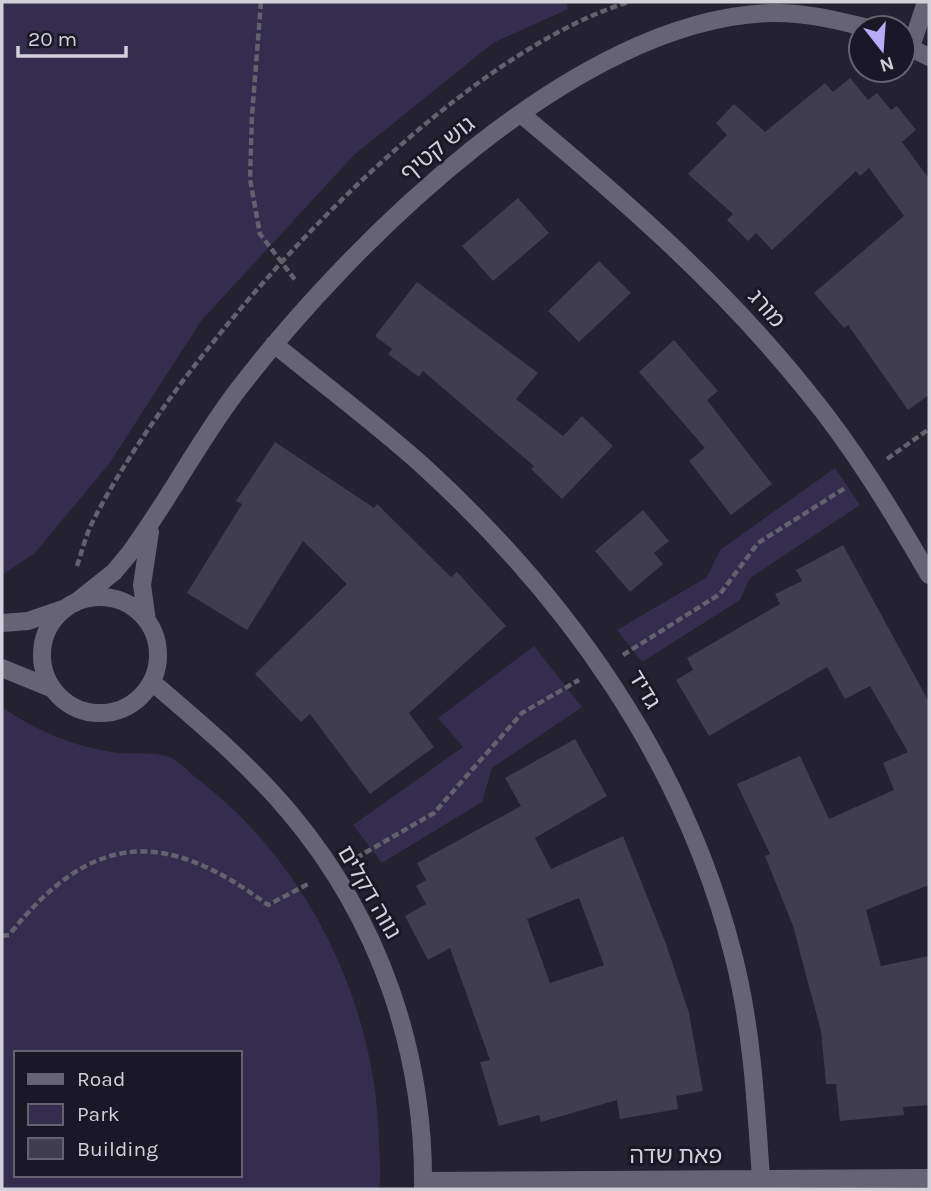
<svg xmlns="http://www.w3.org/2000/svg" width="931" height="1191" font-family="Karla,'Noto Sans Hebrew',sans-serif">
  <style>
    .green { fill: #342d4e; fill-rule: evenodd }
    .building { fill: #403d4e; fill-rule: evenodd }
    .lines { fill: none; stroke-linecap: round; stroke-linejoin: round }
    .path { stroke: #64616f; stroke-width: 4.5; stroke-dasharray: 7 3.5; stroke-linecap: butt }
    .minor { stroke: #666375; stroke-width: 18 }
    .labels { text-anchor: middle; stroke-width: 6; stroke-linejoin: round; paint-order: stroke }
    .street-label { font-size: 23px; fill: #d2d0db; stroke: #1a1826 }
  </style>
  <rect width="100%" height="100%" fill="#242130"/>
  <path class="green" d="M2,2H566L568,9L493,43L354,155L201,321L109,464L35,553L2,575Z
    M835,468L860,505L750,578L740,600L642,662L617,630L707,577L720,550Z
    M534,646L582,707L492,768L482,802L382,863L353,825L463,747L438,718Z
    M2,707C38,732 75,747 119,753C134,754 159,752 172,758C183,765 194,777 205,785C311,869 376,1007 379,1141C379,1157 382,1174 379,1189H2ZM16,1053H240V1175H16Z"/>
  <path class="building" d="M850,78L868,100L877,93L891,110L897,106L916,130L902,142L929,179V395L908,410L848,325L844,328L814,293L904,216L869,168L860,176L856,171L772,250L756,233L748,241L727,220L733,214L688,174L727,135L716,123L734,104L765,132L825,83L833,92Z
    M518,198L549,233L493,281L462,246Z
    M599,261L631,293L579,342L548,311Z
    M417,282L538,373L516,399L563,436L582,416L613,446L562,499L531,469L534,466L423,371L419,377L388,354L392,349L375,336Z
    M674,340L718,391L707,400L772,484L731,515L689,461L705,448L639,372Z
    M275,442L374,508L377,504L451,577L457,572L506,626L409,713L434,747L370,794L310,714L301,722L255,674L347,584L303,541L247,630L187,593L242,504L236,501Z
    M643,510L669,541L654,553L663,564L630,592L595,551Z
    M843,545L929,702V885L866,910L881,966L929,956V1105L903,1107L904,1115L840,1121L836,1084H826L821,1031L793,926L765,856L770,854L737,784L800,756L829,819L894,790L883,763L908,752L870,686L845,699L827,667L709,736L676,680L693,670L687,658L780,604L775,594L802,581L796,570Z
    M575,739L607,796L535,838L551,869L623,836L666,944L689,1013L703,1091L676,1096L678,1109L620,1119L617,1100L541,1122L539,1115L499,1126L480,1062L490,1060L450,948L428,960L405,916L426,904L416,886L426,880L417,863L521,806L505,778ZM579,898L604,965L550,983L527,919Z"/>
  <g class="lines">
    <path class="path" d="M261,2L252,115L250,179L260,234L296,281
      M887,459L929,429
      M77,566C82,551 86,535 93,521C181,348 441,59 629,2
      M623,655L720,594L758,543L845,488
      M356,858L434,813L522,713L579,680
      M2,936L9,935C91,832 163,827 268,905L308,884"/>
    <path class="minor" d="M903,44L929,57
      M911,47L926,2
      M521,114C623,199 723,286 806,390C853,447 892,511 929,575
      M274,344C323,384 375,423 422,465C567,597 684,761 733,954C752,1027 756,1104 761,1179
      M42 655a58 58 0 1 1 116 0a58 58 0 1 1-116 0Z
      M75,603L114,572L129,554C169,500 199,440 240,387C352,242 576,19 770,13C804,12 836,20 868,28
      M147,621L142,585L150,532
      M2,623L28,621L63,609
      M2,668L53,689
      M152,682C200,723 249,764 290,813C379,919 425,1052 423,1189
      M423,1181L929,1178"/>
  </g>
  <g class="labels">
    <g class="street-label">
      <text transform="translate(437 148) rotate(-39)" y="8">גוש קטיף</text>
      <text transform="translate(767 308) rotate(49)" y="8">מורג</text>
      <text transform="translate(645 689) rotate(59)" y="8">גדיד</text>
      <text transform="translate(370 892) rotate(60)" y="8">נווה דקלים</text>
      <text x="676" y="1163">פאת שדה</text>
    </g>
  </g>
  <rect width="931" height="1191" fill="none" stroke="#d2d0db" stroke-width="7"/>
  <rect x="14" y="1051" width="228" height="126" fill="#1a1826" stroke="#64626e" stroke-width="2"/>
  <rect x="28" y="1074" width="35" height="10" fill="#666375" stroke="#64626e" stroke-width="2"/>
  <text x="77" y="1086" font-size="21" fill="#d2d0db">Road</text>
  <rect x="28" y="1104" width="35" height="21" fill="#342d4e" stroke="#64626e" stroke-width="2"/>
  <text x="77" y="1121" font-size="21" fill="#d2d0db">Park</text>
  <rect x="28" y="1138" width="35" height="21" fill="#403d4e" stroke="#64626e" stroke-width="2"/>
  <text x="77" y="1156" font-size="21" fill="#d2d0db">Building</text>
  <g transform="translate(882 49) rotate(163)"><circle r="33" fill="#1a1826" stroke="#64626e" stroke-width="2"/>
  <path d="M0-5L12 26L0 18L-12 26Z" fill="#b9abf7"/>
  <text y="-10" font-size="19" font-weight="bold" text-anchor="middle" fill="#d2d0db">N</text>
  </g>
  <path d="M18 46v10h108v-10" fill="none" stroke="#d2d0db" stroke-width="3.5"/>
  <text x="28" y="46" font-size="21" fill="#d2d0db" stroke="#1a1826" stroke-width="5" paint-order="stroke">20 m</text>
</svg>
